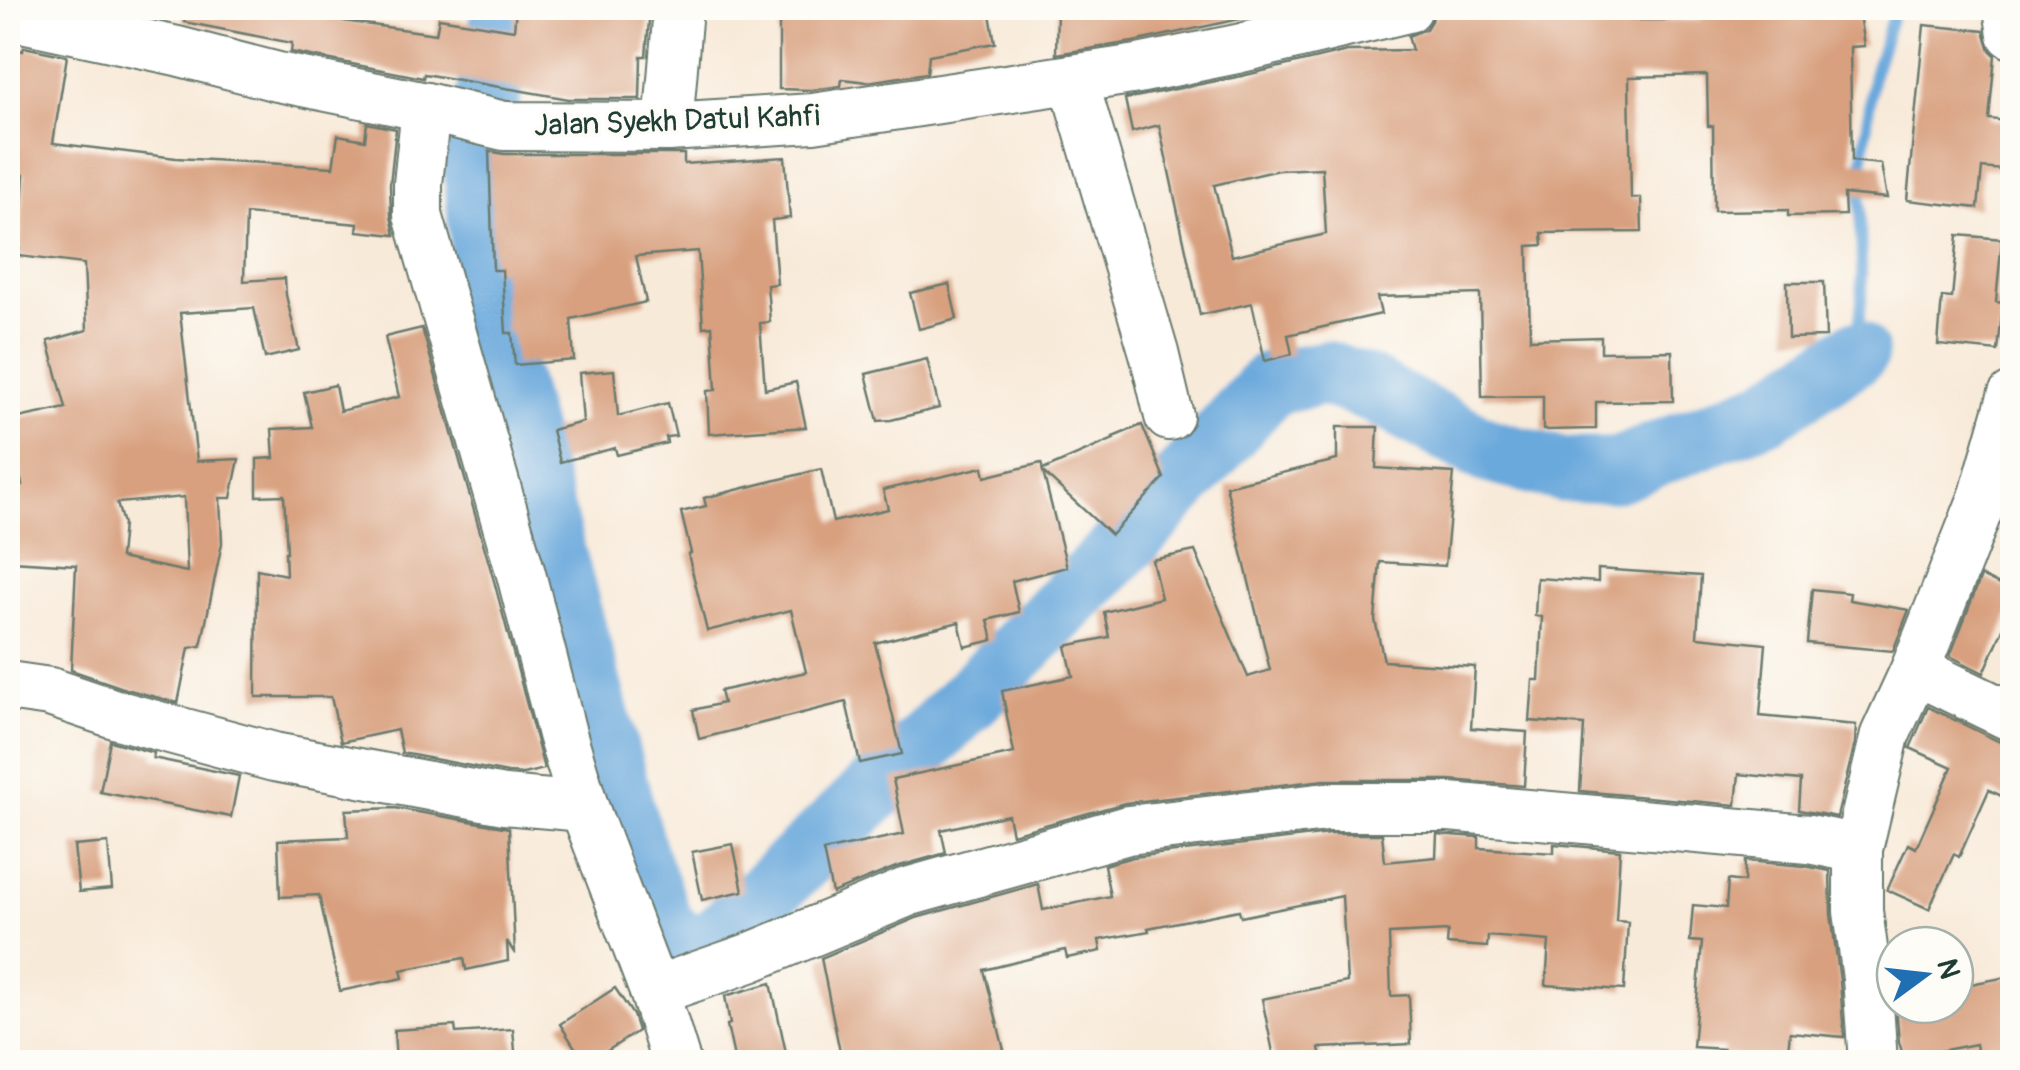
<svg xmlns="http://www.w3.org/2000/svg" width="2020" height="1070" font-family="Pangolin,sans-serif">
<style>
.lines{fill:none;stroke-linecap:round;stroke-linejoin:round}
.stream{stroke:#6aa9dc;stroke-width:11}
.river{stroke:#6aa9dc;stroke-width:65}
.building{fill:#d8a07f;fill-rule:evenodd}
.minor-casing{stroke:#6b7a6e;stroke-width:52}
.minor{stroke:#fff;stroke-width:48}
.labels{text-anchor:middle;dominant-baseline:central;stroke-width:8;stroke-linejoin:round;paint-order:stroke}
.street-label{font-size:30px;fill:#1f3d34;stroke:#fdfcf7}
</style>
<rect width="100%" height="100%" fill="#fdfcf7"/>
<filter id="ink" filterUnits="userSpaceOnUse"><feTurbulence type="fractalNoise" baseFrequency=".01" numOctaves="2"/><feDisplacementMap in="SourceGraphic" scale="20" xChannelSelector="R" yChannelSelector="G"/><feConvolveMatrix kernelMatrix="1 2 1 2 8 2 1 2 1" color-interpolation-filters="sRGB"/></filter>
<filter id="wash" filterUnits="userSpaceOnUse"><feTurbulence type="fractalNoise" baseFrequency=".0048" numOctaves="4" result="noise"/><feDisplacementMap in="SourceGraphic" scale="40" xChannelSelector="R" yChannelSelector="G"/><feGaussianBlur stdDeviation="2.25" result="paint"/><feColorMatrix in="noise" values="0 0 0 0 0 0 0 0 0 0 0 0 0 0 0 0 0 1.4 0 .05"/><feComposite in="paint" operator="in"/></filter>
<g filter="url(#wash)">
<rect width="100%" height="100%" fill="#f8ead9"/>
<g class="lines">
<polyline class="stream" points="1856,353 1862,297 1860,187 1873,76 1895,8"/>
<polyline class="river" points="504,8 499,46 475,162 488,310 634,852 663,929 701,954 922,746 1136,533 1271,383 1325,373 1368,388 1488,451 1563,470 1616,470 1767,411 1856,353"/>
</g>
<g id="blocks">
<g class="building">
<polygon points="186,8 263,8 295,14 295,8 337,8 336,20 436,34 439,18 514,30 516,8 650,8 646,56 641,56 640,99 569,99 424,74 423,78 291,52 292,43 184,22"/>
<polygon points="779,8 989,8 995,43 929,55 927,73 867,82 842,79 841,86 812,90 779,89"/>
<polygon points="1057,8 1291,8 1133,42 1056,54"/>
<path d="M1467,8h165v12h69v-12h157l6,38 -14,1 2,114 29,3 6,34 -43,-4 1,21 -57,1v-6l-74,1 -1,-85h-5l-1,-51 -78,2 2,121h10l1,34 -100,1 1,12 -15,1 2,93 71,-2v15l71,-1 1,50 -77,1v27l-53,1v-34l-61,1 -2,-103 -103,3 4,17 -93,21 4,19 -27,7 -13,-58 -52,12 -41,-190 -27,7 -7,-33 117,-23 105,-25 65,-1 -4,-14 18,-7 9,-15zM1322,168l4,66 -94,22 -18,-71 65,-15z"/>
<polygon points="1924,25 1984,31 1990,50 1995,55 1989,119 2007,121 2003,170 1982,168 1978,208 1907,200"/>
<path d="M24,47l43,9 -14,87 123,15 157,9 5,-32 27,5 2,-17 29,6 -6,55 1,32 4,19 -38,-4 1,-7 -112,-10 -2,67 41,-3 1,17 13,55 -34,8 -11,-50 -74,5 17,148 42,-2 -8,39h-11l2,45 -21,103 -12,2 -11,55 -52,-14 -55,-19 5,-105 -64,-4 4,-56 -4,-17 10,-3 -13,-65 57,-12 -18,-67 39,-11 -3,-66 -65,-8 5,-82 -16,-3v-123l15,3zM184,497l3,75 -67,-14 3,-34 -6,-21z"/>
<polygon points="489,151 504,154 684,154 684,164 785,157 790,218 772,220 777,284 767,285 770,322 760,323 765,389 796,382 806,427 709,434 707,391 716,390 712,326 703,327 698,251 636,256 646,302 571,319 574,360 515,365 512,333 506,333 502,270 493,270"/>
<polygon points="1958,235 2002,239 1996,302 2003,303 1998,351 1938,345 1942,297 1952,298"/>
<polygon points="1787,282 1824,282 1826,337 1788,338"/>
<polygon points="949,284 957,319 919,329 910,293"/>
<polygon points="422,328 494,581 544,769 523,774 508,773 402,753 397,730 341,742 331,697 256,697 257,569 286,575 285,552 287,552 284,495 257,496 257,459 274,458 272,429 312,427 304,392 335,385 340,411 399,397 385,337"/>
<polygon points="927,359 939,408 891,420 878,421 866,374"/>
<polygon points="614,370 618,416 668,403 676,436 666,437 667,443 617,455 615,448 560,462 552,430 583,422 579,373"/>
<polygon points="1142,425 1164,478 1111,535 1043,472 1067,567 1012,581 1019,612 988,620 993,640 965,647 959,622 875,643 902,754 860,763 846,702 699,739 693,710 723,703 720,691 806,672 791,610 707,631 688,554 691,553 681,512 706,506 704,498 821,469 833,522 888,509 883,490 983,467 985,477 1041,463 1043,470 1114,439 1113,437"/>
<polygon points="1337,427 1378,427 1376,468 1454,473 1445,566 1380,562 1375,620 1384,661 1475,667 1471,728 1527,732 1524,786 1449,780 1324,780 1125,803 1012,834 1008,815 941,830 946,853 896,867 832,893 823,851 904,834 893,779 1014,753 1002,691 1073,676 1066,646 1109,637 1104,612 1161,598 1152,560 1195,551 1248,677 1270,670 1226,486 1337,460"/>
<polygon points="1598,569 1701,576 1697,637 1766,644 1760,716 1856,725 1855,743 1837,817 1799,810 1801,780 1739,774 1736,805 1580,791 1584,725 1530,721 1533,680 1539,680 1542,617 1535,616 1537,578 1598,582"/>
<polygon points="1981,576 2012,591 2012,608 1984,673 1950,656"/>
<polygon points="1812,589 1850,593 1849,600 1909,610 1893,651 1807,643"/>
<polygon points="1928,707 2000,742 2012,744 2012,801 1989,790 1959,857 1954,854 1929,909 1887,890 1908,844 1916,848 1952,767 1910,748"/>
<polygon points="110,741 154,753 153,758 239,776 231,817 100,792"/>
<polygon points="395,808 509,828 515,954 507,941 508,961 466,970 464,958 401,970 403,978 340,991 319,895 280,897 278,840 348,837 346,810"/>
<polygon points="1329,834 1382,834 1385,862 1436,857 1437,834 1479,837 1479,848 1554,853 1554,844 1620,850 1616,921 1628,922 1624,990 1546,985 1549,941 1488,936 1487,947 1447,944 1448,931 1389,934 1391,996 1409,995 1411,1044 1319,1048 1322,1062 1275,1062 1262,999 1347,982 1342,896 1241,917 1239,910 1148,928 1149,931 1099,940 1101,951 1067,958 1065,950 984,970 1006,1058 986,1062 842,1062 821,958 916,918 1038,884 1043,910 1110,896 1104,865 1133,857"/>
<polygon points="108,843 112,889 79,892 74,846"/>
<polygon points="733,844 743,891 702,900 692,852"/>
<polygon points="1745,861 1805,866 1830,871 1831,914 1840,981 1844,1037 1790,1032 1787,1061 1723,1055 1724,1049 1693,1047 1702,942 1690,941 1693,905 1726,908 1728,880 1744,882"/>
<polygon points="2012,976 2012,1062 1979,1062 1976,1044 1904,1058 1899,1042 1896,1005 1955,1005 1955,987"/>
<polygon points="771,983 788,1062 735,1062 727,1025 730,1024 725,996"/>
<polygon points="615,988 633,1015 638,1031 590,1062 584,1062 560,1024"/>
<polygon points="455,1026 456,1033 513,1029 516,1062 396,1062 394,1030"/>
</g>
</g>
</g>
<g filter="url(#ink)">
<use href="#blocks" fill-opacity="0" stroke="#6b7a6e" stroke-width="2.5"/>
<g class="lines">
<g class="minor-casing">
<g id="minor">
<polyline points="2008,8 2012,34"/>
<polyline points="8,15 177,51 278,77 426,107 504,126 668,127 813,118 1138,69 1237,49 1408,8"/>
<polyline points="1073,79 1154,353 1169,416"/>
<polyline points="426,107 418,184 418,215 521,574 562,734 584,807 654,991 676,1062"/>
<polyline points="668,127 678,8"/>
<polyline points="1915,670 2012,717"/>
<polyline points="8,686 50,692 118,715 274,757 504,800 584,807"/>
<polyline points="654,991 749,958 907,892 1128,830 1327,807 1449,807 1809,839 1858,849"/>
<polyline points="1873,1062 1867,978 1858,911 1858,849 1885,735 1915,670 1984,495 2012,397"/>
</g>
</g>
<use href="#minor" class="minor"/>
</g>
</g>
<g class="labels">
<g class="street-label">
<text transform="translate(677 121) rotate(-2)">Jalan Syekh Datul Kahfi</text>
</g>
</g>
<rect width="2020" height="1070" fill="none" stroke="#fdfcf7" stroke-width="40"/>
<g transform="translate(1925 975) rotate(75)"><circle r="48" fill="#fdfcf7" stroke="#a4b0a9" stroke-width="2.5"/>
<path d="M0-8L18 38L0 25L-18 38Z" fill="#1f6fb2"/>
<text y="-15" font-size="28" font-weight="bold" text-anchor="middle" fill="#1f3d34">N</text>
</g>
</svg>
